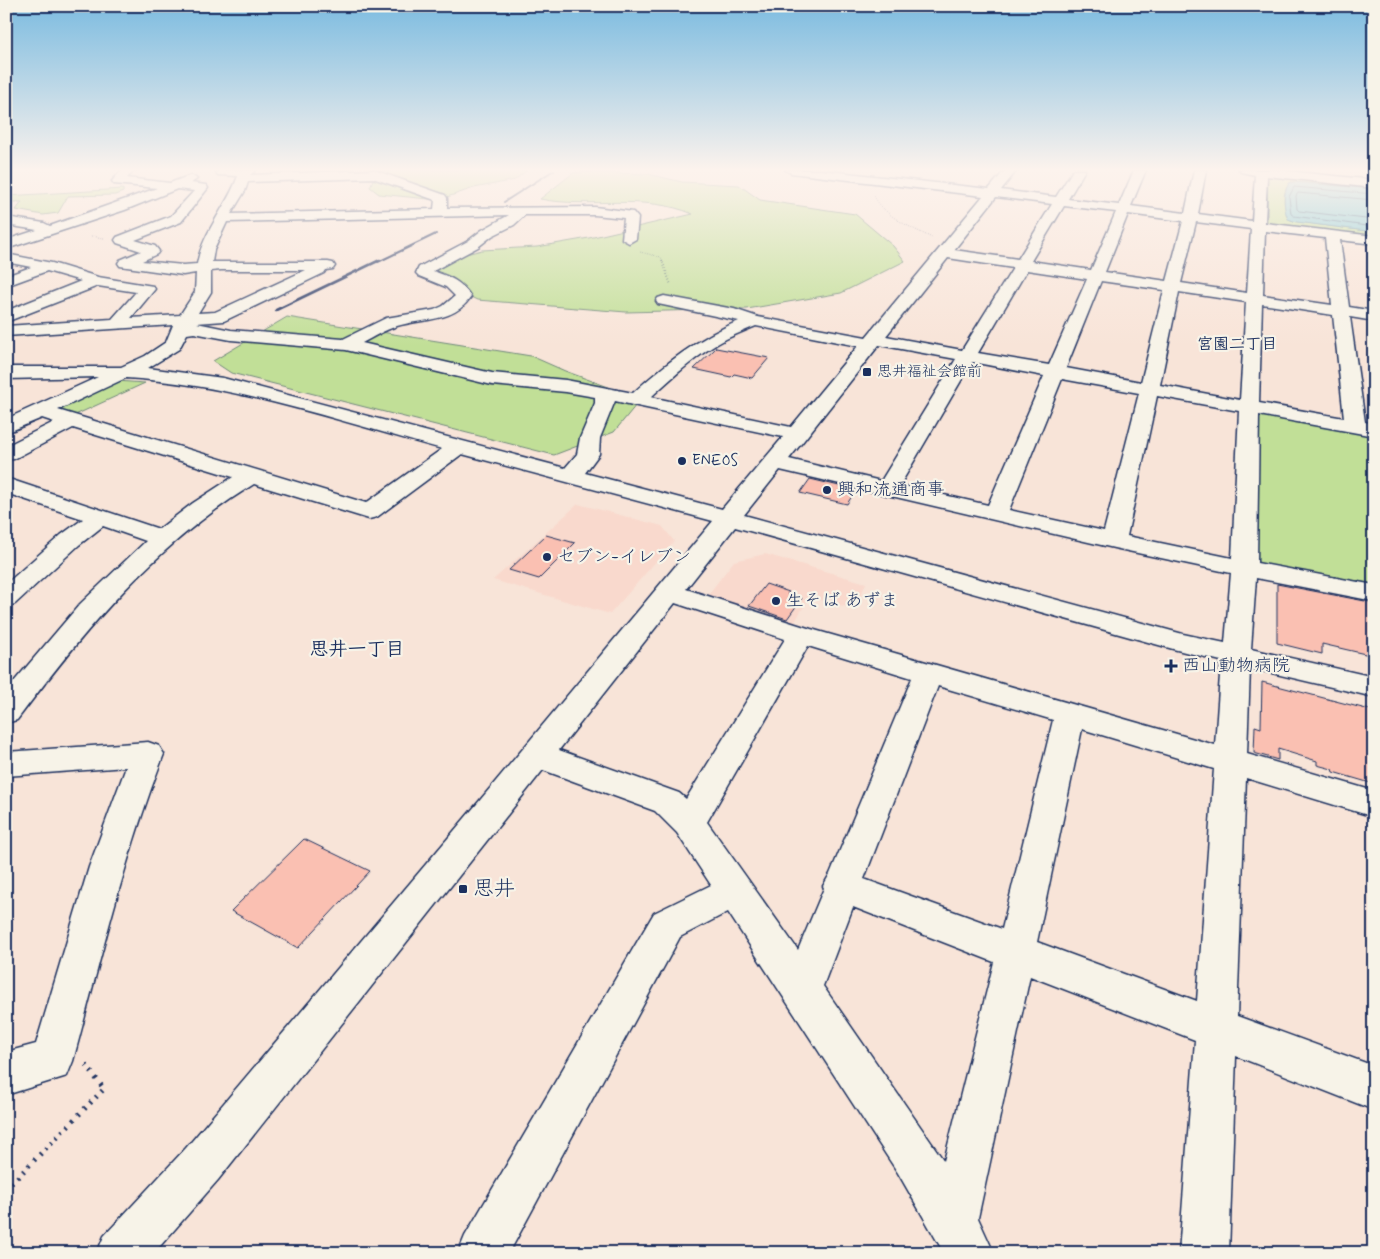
<svg xmlns="http://www.w3.org/2000/svg" width="1380" height="1259" font-family="Mynerve,'Klee One',sans-serif">
<style>
.built{fill:#f9d9cd}
.green{fill:#c1df97;stroke:#6e877a}
.water{fill:#77c6d4;stroke:#528aa5}
.lines{fill:none;stroke-linecap:round;stroke-linejoin:round}
.shore{stroke:#406b8d;stroke-width:1}
.building{fill:#fac0b2;stroke:#1b2f5e}
.minor-casing{stroke:#1b2f5e;stroke-width:3}
.path-far2{stroke:#1b2f5e;stroke-width:1;stroke-dasharray:0.5 2;stroke-linecap:butt}
.path-far1{stroke:#1b2f5e;stroke-width:2;stroke-dasharray:0.5 2.5;stroke-linecap:butt}
.path{stroke:#1b2f5e;stroke-width:5;stroke-dasharray:2 6;stroke-linecap:butt}
.minor{fill:#f7f3e8;fill-rule:evenodd}
.rail-far1{stroke:#1b2f5e;stroke-width:2}
.rail{stroke:#1b2f5e;stroke-width:2.5}
.poi-dot{fill:#1b2f5e;stroke:#f7f3e8;stroke-width:2}
.labels{text-anchor:middle;dominant-baseline:central;stroke-width:4.5;stroke-linejoin:round;paint-order:stroke}
.far-poi-label{font-size:15px;fill:#1b2f5e;stroke:#f7f3e8;text-anchor:start}
.far-neighbourhood-label{font-size:16px;font-weight:bold;fill:#1b2f5e;stroke:#f7f3e8}
.poi-label{font-size:18px;fill:#1b2f5e;stroke:#f7f3e8;text-anchor:start}
.neighbourhood-label{font-size:19px;font-weight:bold;fill:#1b2f5e;stroke:#f7f3e8}
.near-poi-label{font-size:21px;fill:#1b2f5e;stroke:#f7f3e8;text-anchor:start}
</style>
<rect width="100%" height="100%" fill="#f8e4d8"/>
<filter id="ink" filterUnits="userSpaceOnUse"><feTurbulence type="fractalNoise" baseFrequency=".02" numOctaves="2"/><feDisplacementMap in="SourceGraphic" scale="10" xChannelSelector="R" yChannelSelector="G"/><feConvolveMatrix kernelMatrix="1 2 1 2 8 2 1 2 1" color-interpolation-filters="sRGB"/></filter>
<g filter="url(#ink)">
<g class="built">
<polygon points="578,504 662,526 674,541 610,614 493,580"/>
<polygon points="765,554 866,583 855,609 809,597 792,627 703,601 734,561"/>
</g>
<g class="green">
<polygon points="377,170 527,170 515,180 474,188 438,200 379,194 370,187"/>
<path d="M582,172l66,2 34,8 57,3 21,15 95,14 38,32 12,15 -64,32 -94,16 -121,3 -149,-12 -39,-19 -8,-18 52,-13 55,-3 52,-9 104,-24c-49,-21 -103,-5 -153,-15l33,-26z"/>
<path d="M1268,174l106,11v4l-83,-7c-10,9 -7,23 -4,35l5,4 82,11v5l-107,-13z"/>
<polygon points="123,189 123,192 115,195 68,196 58,213 43,215 16,210 22,202 6,202 6,196"/>
<polygon points="287,317 531,356 565,371 641,399 614,432 554,455 231,373 213,361"/>
<polygon points="117,381 145,383 73,416 58,412 57,408"/>
<polygon points="1259,415 1374,433 1374,584 1255,563"/>
</g>
<path class="water" d="M1293,182l81,7v43l-77,-10 -9,-3c-5,-12 -5,-25 1,-36z"/>
<g class="lines">
<g class="shore">
<polyline points="1374,194 1294,187 1289,197 1291,214 1294,216 1374,227"/>
<polyline points="1374,200 1298,193 1296,196 1297,209 1299,211 1374,220"/>
</g>
</g>
<g class="building">
<polygon points="716,348 769,358 752,378 734,374 731,377 694,369"/>
<polygon points="810,479 856,490 847,504 800,493"/>
<polygon points="546,535 575,543 539,579 509,570"/>
<polygon points="766,584 789,592 787,594 802,598 787,619 749,606"/>
<polygon points="1277,584 1370,602 1374,634 1374,656 1322,644 1322,654 1277,643"/>
<polygon points="1262,682 1374,711 1374,784 1333,772 1332,769 1317,765 1317,761 1278,749 1278,760 1254,753 1255,726 1261,728"/>
<polygon points="304,839 370,871 298,948 231,911"/>
</g>
<g class="lines">
<g class="minor-casing">
<g id="minor">
<path d="M122,170h13l-8,8 43,5 21,-8 6,4 -6,4 15,2 2,3 -27,34 -46,18 20,6 4,5 -2,3 -15,7 41,4 14,-1c6,-33 30,-57 41,-88l-20,-1 -2,-2 4,-3h36l-6,5 124,-5 71,25 2,3v10l148,-1 38,5 5,6 -2,21 -7,4 -7,-4 2,-21 -29,-3h-70l-11,10 -22,11 -14,11 -45,24c17,6 28,10 38,26 -18,26 -47,21 -74,29 -12,4 -24,11 -35,17l130,30 74,7 67,13c32,-29 65,-55 106,-72l-81,-17 -2,-3 2,-3 6,-2 70,13 24,8 108,20 117,-141 -192,-23 -6,-3h36l168,19 16,-19h12l-16,20 55,7 17,-27h12l-17,29 51,6 15,-35h12l-15,36 54,7 9,-43h12l-8,44 54,7 3,-46 -14,-3 -2,-2h38l97,10v8l-107,-12 -2,47 109,13v8l-34,-4 9,67 25,4v10l-24,-4 15,105 9,2v12l-115,-21 -2,148 117,22v16l-118,-23 -5,71 123,28v20l-124,-29 -3,86 127,37v26l-128,-39 -9,238 137,50v44l-138,-54 -7,197h-50l16,-213 -165,-64 -52,242 16,35h-50l-46,-80 -170,-261 -48,25 -171,316h-51l7,-17 189,-323 57,-28 -34,-52 -22,-22 -112,-41 -325,410 -64,73h-57l7,-17 82,-88 290,-343 237,-284 -251,-67 -85,63 -8,2 -115,-35c-99,61 -168,144 -237,236l-11,3v-32l74,-87 66,-63 -43,-15 -24,19 -64,59 -9,2v-22l55,-49 22,-16 -77,-26v-15l153,51 34,-26 40,-26 -160,-49 -59,31 -8,1v-14l48,-24 -12,-4 -36,15v-14l92,-42 -92,2v-12h115l24,-11 21,-14 7,-17 -167,11v-10l106,-7 24,-27 -38,-6 -92,36v-11l75,-30 -34,-10 -41,15v-10l25,-9 -25,-5v-8l46,9 46,14 55,9 2,3 -24,29 49,-3 15,-23 1,-19 -13,2 -63,-9 -2,-3 2,-3 21,-9 -24,-8 -2,-3 2,-3 54,-21 23,-25 -17,-2 -52,21 -119,39v-9l31,-10 -31,-5v-8l38,6 6,3 107,-38 -43,-4 -2,-3zM373,178l62,22 -1,9 -203,5 14,-23 3,-9zM996,197l56,7 -34,55 -64,-9zM1064,206l52,6 -25,58 -60,-9zM1128,214l55,7 -16,60 -62,-9zM509,215l-27,15 -14,11 -49,26 -3,6 3,3 27,11 9,9 -12,10 -9,4 -48,8 -43,21 -112,-9 -34,-7 27,-2 100,-48 2,-3 7,-1 2,-3 -2,-3 -5,-1h-116l2,-12 13,-28zM1196,222l55,7 -4,64 -66,-10zM1265,231l60,7 7,67 -69,-10zM948,258l65,10 -51,82 -76,-14zM221,270h85l-91,42 -17,1 13,-21v-21zM1027,270l60,9 -38,86 -71,-12zM1101,281l63,9 -23,92 -75,-14zM1179,292l67,10 -6,98 -80,-15zM1262,304l71,11 11,103 -85,-15zM756,326l102,20 -67,81 -140,-30c23,-21 48,-44 75,-58 10,-5 20,-9 30,-13zM194,333l37,7 115,10 146,35 74,7 29,5v6l-15,35 -3,16 -12,14 -342,-90 -75,-10 31,-19 8,-15zM879,345l77,14 -75,122 -92,-22zM972,362l72,14 -56,129 -88,-20zM126,378c107,6 213,43 316,71l-76,54 -308,-93zM1062,379l77,14 -35,138 -95,-21zM1157,396l82,15 -7,147 -105,-22zM615,401l22,5 146,31 -61,72 -137,-36 14,-19 1,-16zM780,470l334,78 117,25 -6,70 -42,-9 -439,-119zM735,527l438,122 48,12 -6,84 -404,-116 -125,-40zM675,603l110,36 -99,160 -7,-6 -120,-43zM808,646l104,32 -82,196 -7,12 1,2 -26,62 -91,-128zM938,686l115,34 -51,209 -138,-50zM1082,729l132,40 -17,232 -160,-59zM853,907l141,55 -50,199 -121,-175z"/>
<path d="M148,742l11,4 5,8c-39,100 -63,204 -91,307l-6,15 -61,19v-43l30,-8 53,-177 37,-100 -120,9v-24z"/>
</g>
</g>
<g class="path-far2">
<path d="M874,196c12,22 37,31 58,42"/>
<polyline points="91,236 104,238"/>
<polyline points="640,252 661,257 663,262"/>
</g>
<polyline class="path-far1" points="662,260 671,285"/>
<polyline class="path" points="6,1189 104,1089 86,1065"/>
<use href="#minor" class="minor"/>
<g class="rail-far1">
<polyline points="504,202 554,170"/>
<polyline points="378,262 436,234"/>
</g>
<polyline class="rail" points="276,310 380,260"/>
</g>
</g>
<linearGradient id="sky" x2="0" y2="1"><stop stop-color="#7bbbe0"/><stop offset="0.49" stop-color="#fcf3ed"/><stop offset="1" stop-color="#fcf3ed" stop-opacity="0"/></linearGradient>
<rect width="1380" height="346" fill="url(#sky)"/>
<g class="poi-dot">
<rect x="862" y="367" width="10" height="10" rx="2.5"/>
<circle cx="682" cy="461" r="5"/>
<circle cx="827" cy="490" r="5"/>
<circle cx="547" cy="557" r="5"/>
<circle cx="776" cy="601" r="5"/>
<path d="M1168.5 658.5h5v5h5v5h-5v5h-5v-5h-5v-5h5z"/>
<rect x="458" y="884" width="10" height="10" rx="2.5"/>
</g>
<g class="labels">
<g class="far-poi-label">
<text x="877" y="372">思井福祉会館前</text>
<text x="692" y="461">ENEOS</text>
</g>
<g class="far-neighbourhood-label">
<text x="1237" y="344">宮園二丁目</text>
</g>
<g class="poi-label">
<text x="837" y="490">興和流通商事</text>
<text x="557" y="557">セブン-イレブン</text>
<text x="786" y="601">生そば あずま</text>
<text x="1182" y="666">西山動物病院</text>
</g>
<g class="neighbourhood-label">
<text x="357" y="649">思井一丁目</text>
</g>
<g class="near-poi-label">
<text x="473" y="889">思井</text>
</g>
</g>
<rect width="1380" height="1259" fill="none" stroke="#f7f3e8" stroke-width="25"/>
<rect x="12" y="12" width="1355" height="1234" fill="none" stroke="#1b2f5e" stroke-width="2" filter="url(#ink)"/>
</svg>
